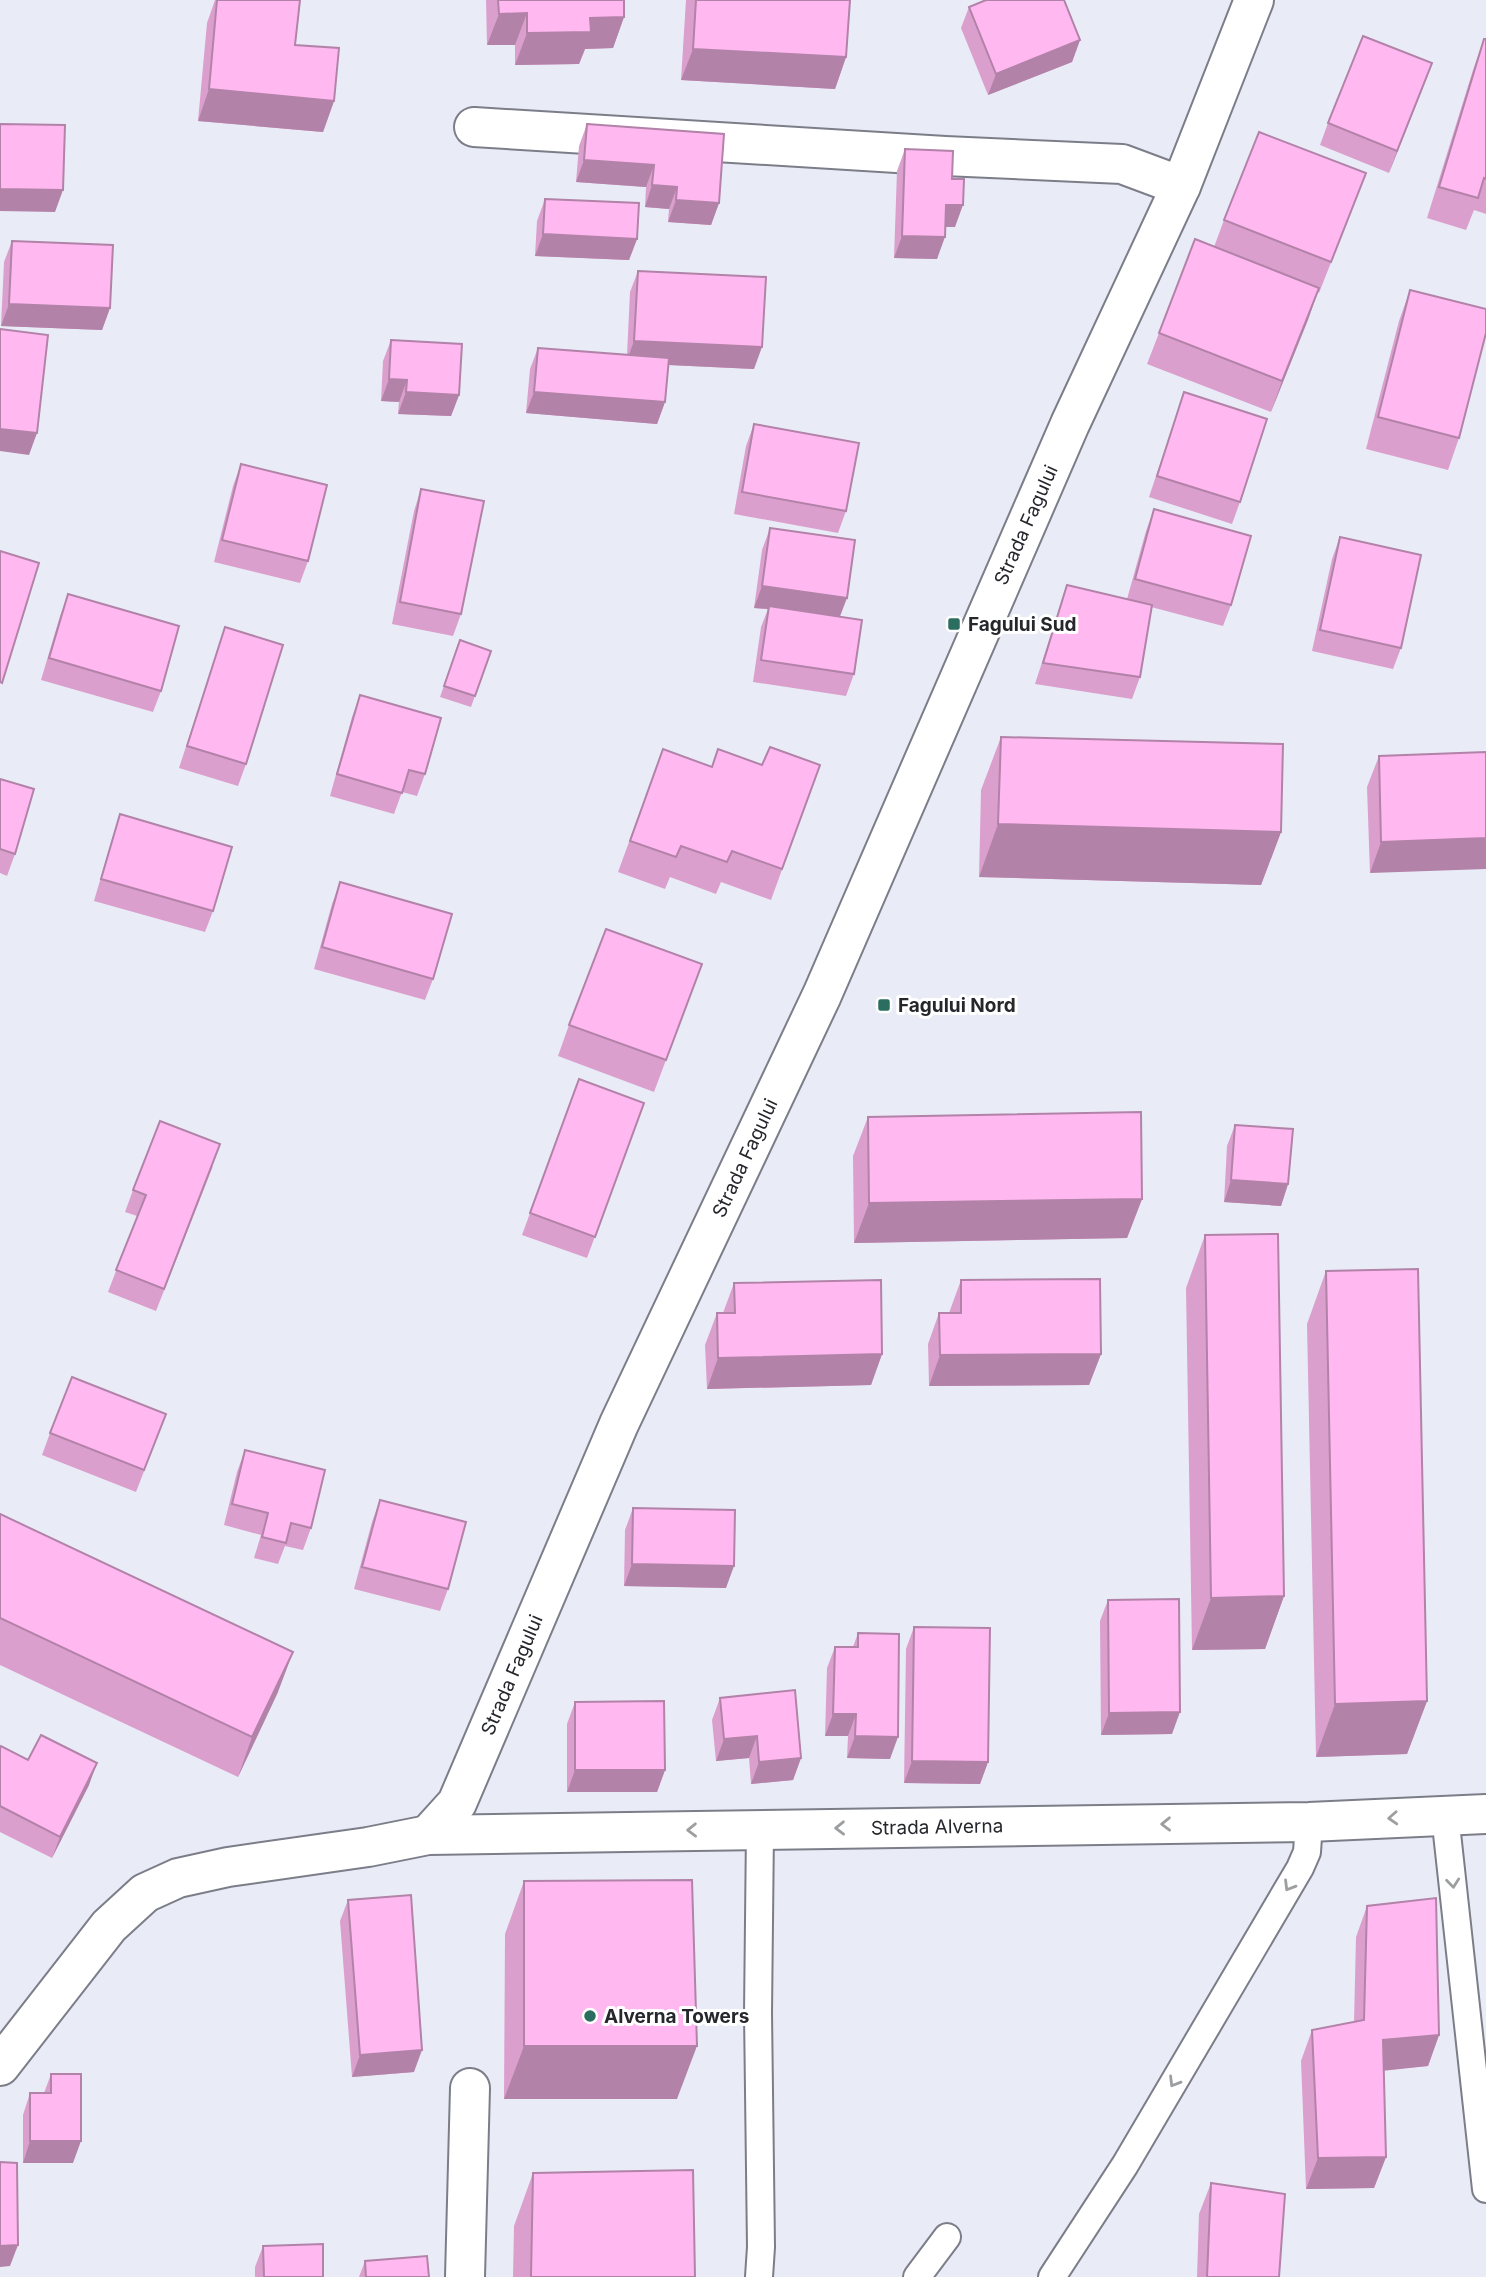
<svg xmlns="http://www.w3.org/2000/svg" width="1486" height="2277" font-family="Inter,sans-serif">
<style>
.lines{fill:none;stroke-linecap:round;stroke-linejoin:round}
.service-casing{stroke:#7b7e88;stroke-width:30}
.minor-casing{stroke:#7b7e88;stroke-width:42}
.tertiary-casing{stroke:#7b7e88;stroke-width:42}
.service{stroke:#fff;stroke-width:26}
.minor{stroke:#fff;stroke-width:38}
.tertiary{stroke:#fff;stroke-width:38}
.wall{fill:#db9fce}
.shaded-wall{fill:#b282a8}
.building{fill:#ffb9f0;stroke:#b282a8;stroke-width:2}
.oneway{stroke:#9d9ea0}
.poi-dot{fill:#2b6e60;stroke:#fff;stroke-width:2.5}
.labels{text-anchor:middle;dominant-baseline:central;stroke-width:6;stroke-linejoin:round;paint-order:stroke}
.street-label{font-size:19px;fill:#26272c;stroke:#fff}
.poi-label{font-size:19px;font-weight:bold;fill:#26272c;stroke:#fff;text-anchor:start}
</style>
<rect width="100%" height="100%" fill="#e9ecf7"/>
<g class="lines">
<g class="service-casing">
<g id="service">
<polyline points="1445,1815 1486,2189"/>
<polyline points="759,2277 761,2247 758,2013 760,1829"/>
<polyline points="917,2277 947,2237"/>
<polyline points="1052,2277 1125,2165 1300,1868 1307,1852 1309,1822"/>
</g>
</g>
<g class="minor-casing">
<g id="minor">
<polyline points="474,127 945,156 1122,164 1181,186"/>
<polyline points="428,1835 1309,1822 1486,1814"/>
<polyline points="465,2277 470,2088"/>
</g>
</g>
<g class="tertiary-casing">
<polyline id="tertiary" points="0,2066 109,1926 145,1893 178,1878 228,1867 368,1847 428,1835 457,1803 619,1424 822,995 1070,424 1181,186 1254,0"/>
</g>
<use href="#service" class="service"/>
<use href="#minor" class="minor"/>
<use href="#tertiary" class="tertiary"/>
</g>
<g class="wall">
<polygon points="215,0 300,0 295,45 334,101 323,132 198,121 207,23"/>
<polygon points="486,0 624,0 624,17 613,48 585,49 579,64 515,65 515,45 487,45"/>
<polygon points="686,0 850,0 846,57 835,89 681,80"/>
<polygon points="969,7 1080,40 1072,62 988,95 961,28"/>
<polygon points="1484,39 1486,39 1486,214 1474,210 1466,230 1427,218 1473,70"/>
<polygon points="1432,63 1389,173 1320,145 1328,123"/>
<polygon points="587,124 719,203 711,225 668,222 669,209 645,207 646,187 576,182 579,146"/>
<polygon points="905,149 952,179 955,227 945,227 937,259 894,258 897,171"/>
<polygon points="545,199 637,239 629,260 535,256 537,221"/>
<polygon points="1354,204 1319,293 1318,292 1271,412 1147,364 1159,333 1214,247 1224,220"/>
<polygon points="12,241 110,308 102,330 1,326 4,262"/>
<polygon points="638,271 754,369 669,365 665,402 657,424 526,413 530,369 538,348 627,355 630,292"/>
<polygon points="1410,290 1459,438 1448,470 1366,449 1399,321"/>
<polygon points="391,340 459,395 451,416 398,414 399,402 381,401 383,361"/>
<polygon points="1184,392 1240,502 1232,524 1149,497"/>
<polygon points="754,424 846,511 838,533 734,514 746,446"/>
<polygon points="241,464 308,561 300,583 214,562 233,486"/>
<polygon points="421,489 461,614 453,636 392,624 414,511"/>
<polygon points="1154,509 1231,605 1223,626 1151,607 1140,677 1132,699 1035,684 1067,585 1127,599 1146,531"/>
<polygon points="770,528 840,616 854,674 846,696 753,682 761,627 768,609 754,608 762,550"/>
<polygon points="1340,537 1401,648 1393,669 1312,651 1332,559"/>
<polygon points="68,594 161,691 153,712 41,680 60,616"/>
<polygon points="225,627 246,764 238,786 179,768"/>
<polygon points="460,640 491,651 471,707 440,697"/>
<polygon points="360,695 425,774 417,796 402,792 394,814 330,796 352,717"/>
<polygon points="1001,737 1281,832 1261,885 979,877 981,790"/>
<polygon points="663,749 712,767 762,765 820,765 771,900 721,882 716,894 670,877 665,889 618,872"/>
<polygon points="1486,752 1370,873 1367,787 1379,756"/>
<polygon points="0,779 15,854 7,876 0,873"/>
<polygon points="120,814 213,911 205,932 94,901 113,836"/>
<polygon points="340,882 433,979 425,1000 314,969 332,904"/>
<polygon points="702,964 654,1092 558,1056 569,1025"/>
<polygon points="579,1079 644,1103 587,1258 522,1235"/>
<polygon points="868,1117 1142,1199 1127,1238 854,1243 853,1156"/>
<polygon points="1235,1125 1288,1184 1281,1206 1224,1202 1227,1146"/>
<polygon points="213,1166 156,1311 108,1292 137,1216 125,1212 133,1190"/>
<polygon points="1205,1235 1284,1596 1265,1649 1192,1650 1186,1288"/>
<polygon points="1326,1271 1427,1701 1407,1754 1316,1757 1307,1324"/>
<polygon points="961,1280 1101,1354 1089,1385 929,1386 928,1344 939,1313 949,1313"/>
<polygon points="734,1283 882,1354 871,1385 707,1389 705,1345 717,1313 723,1313"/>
<polygon points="50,1433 158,1435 136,1492 42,1455"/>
<polygon points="245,1450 311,1528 303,1550 285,1546 278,1564 254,1558 261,1535 224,1525 237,1472"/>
<polygon points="380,1500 448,1589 440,1611 354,1589 372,1522"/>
<polygon points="633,1508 726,1588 624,1586 625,1530"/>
<polygon points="0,1514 278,1692 238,1777 0,1665"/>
<polygon points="1108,1600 1172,1734 1101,1735 1100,1621"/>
<polygon points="914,1627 988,1762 980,1784 904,1783 906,1649"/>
<polygon points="858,1633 890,1759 847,1758 848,1736 825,1736 827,1668 835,1647 853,1647"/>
<polygon points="720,1698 801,1758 793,1780 751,1784 749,1758 716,1761 712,1720"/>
<polygon points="575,1702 665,1770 657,1792 567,1792 567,1724"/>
<polygon points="0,1748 89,1785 52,1858 0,1832"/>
<polygon points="524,1881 677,2099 504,2099 505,1934"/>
<polygon points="348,1900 414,2072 352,2077 340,1921"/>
<polygon points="1367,1906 1439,2035 1428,2066 1384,2070 1386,2157 1374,2188 1306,2189 1301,2061 1312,2030 1354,2022 1356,1937"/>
<polygon points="51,2074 73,2163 23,2163 23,2115 30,2093 44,2093"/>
<polygon points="533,2173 695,2277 513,2277 514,2226"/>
<polygon points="1211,2183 1279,2277 1197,2277 1199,2214"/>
<polygon points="263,2246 323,2277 255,2277 255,2267"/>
<polygon points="365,2261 429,2277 359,2277"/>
</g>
<g class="shaded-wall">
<polygon points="527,13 515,45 487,45 499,14"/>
<polygon points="624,17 613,48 585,49 579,64 515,65 527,33 590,18"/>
<polygon points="1080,40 1072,62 988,95 996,74"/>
<polygon points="693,49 846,57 835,89 681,80"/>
<polygon points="1432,63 1424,85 1389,173 1397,151"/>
<polygon points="209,89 334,101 323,132 198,121"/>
<polygon points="584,160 654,165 646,187 576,182"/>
<polygon points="652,185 677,187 669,209 645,207"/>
<polygon points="0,189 63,190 55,212 0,211"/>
<polygon points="676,200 719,203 711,225 668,222"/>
<polygon points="946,205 963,205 955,227 938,227"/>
<polygon points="543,234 637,239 629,260 535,256"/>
<polygon points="902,236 945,237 937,259 894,258"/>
<polygon points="1319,288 1308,320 1271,412 1282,381"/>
<polygon points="9,304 110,308 102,330 1,326"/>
<polygon points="634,341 762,347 754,369 626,363"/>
<polygon points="389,379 407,380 399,402 381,401"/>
<polygon points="406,392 459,395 451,416 398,414"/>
<polygon points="534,392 665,402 657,424 526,413"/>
<polygon points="0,429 37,433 29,455 0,451"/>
<polygon points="762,586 847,598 839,619 769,606 768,609 754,608"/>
<polygon points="998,824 1281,832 1261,885 979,877"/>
<polygon points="1486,838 1486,869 1370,873 1381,842"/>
<polygon points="1231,1180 1288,1184 1281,1206 1224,1202"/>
<polygon points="1142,1199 1127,1238 854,1243 869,1203"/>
<polygon points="882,1354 871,1385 707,1389 718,1358"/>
<polygon points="1101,1354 1089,1385 929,1386 940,1355"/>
<polygon points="632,1564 734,1566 726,1588 624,1586"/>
<polygon points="1284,1596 1265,1649 1192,1650 1211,1598"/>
<polygon points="293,1652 278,1692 238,1777 252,1737"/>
<polygon points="1427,1701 1407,1754 1316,1757 1335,1704"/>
<polygon points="1180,1712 1172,1734 1101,1735 1109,1713"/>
<polygon points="833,1714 856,1714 848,1736 825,1736"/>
<polygon points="757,1736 749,1758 716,1761 724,1739"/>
<polygon points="855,1736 898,1737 890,1759 847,1758"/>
<polygon points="801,1758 793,1780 751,1784 759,1762"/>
<polygon points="912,1761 988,1762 980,1784 904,1783"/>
<polygon points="97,1763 89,1785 52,1858 60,1837"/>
<polygon points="575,1770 665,1770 657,1792 567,1792"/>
<polygon points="1439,2035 1428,2066 1372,2072 1383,2040"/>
<polygon points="524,2046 697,2046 677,2099 504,2099"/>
<polygon points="422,2050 414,2072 352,2077 360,2055"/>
<polygon points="30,2141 81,2141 73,2163 23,2163"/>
<polygon points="1386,2157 1374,2188 1306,2189 1318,2158"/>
<polygon points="18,2245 10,2266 0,2267 0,2246"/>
</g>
<g class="building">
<polygon points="217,0 300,0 295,45 339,48 334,101 209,89"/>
<polygon points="498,0 624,0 624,17 590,18 591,32 527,33 527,13 499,14"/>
<polygon points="696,0 850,0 846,57 693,49"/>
<polygon points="986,0 1064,0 1080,40 996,74 969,7"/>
<polygon points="1363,36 1432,63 1397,151 1328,123"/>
<polygon points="1484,39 1486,39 1486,179 1484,178 1478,198 1439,187"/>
<polygon points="0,124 65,125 63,190 0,189"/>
<polygon points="587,124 724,134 719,203 676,200 677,187 652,185 654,165 584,160"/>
<polygon points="1259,132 1366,173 1331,262 1224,220"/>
<polygon points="905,149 953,151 952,179 964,179 963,205 946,205 945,237 902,236"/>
<polygon points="545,199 639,203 637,239 543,234"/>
<polygon points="1195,239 1319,288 1282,381 1159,333"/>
<polygon points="12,241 113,245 110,308 9,304"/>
<polygon points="638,271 766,277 762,347 634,341"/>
<polygon points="1410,290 1486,309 1486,333 1459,438 1378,417"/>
<polygon points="0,329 48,335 37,433 0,429"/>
<polygon points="391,340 462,344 459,395 406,392 407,380 389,379"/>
<polygon points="538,348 669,358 665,402 534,392"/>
<polygon points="1184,392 1267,419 1240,502 1157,476"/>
<polygon points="754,424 859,443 846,511 742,492"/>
<polygon points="241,464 327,485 308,561 222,540"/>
<polygon points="421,489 484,501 461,614 400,602"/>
<polygon points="1154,509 1251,536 1231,605 1135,579"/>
<polygon points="770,528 855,540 847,598 762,586"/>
<polygon points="1340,537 1421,555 1401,648 1320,630"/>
<polygon points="0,551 39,563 2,683 0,682"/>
<polygon points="1067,585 1152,605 1140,677 1043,663"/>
<polygon points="68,594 179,626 161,691 49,658"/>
<polygon points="769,606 862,620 854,674 761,660"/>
<polygon points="225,627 283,645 246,764 187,746"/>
<polygon points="460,640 491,651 475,696 444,686"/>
<polygon points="360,695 441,718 425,774 409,770 402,793 337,774"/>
<polygon points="1001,737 1283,744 1281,832 998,824"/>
<polygon points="770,747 820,765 782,869 732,851 727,862 681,846 676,857 630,841 663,749 712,767 718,749 762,765"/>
<polygon points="1486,752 1486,838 1381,842 1379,756"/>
<polygon points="0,779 34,789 15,854 0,849"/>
<polygon points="120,814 232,847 213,911 101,879"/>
<polygon points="340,882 452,914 433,979 322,947"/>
<polygon points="606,929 702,964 666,1060 569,1025"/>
<polygon points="579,1079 644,1103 595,1237 530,1213"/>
<polygon points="1141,1112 1142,1199 869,1203 868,1117"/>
<polygon points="160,1121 220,1144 164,1289 116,1270 146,1195 133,1190"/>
<polygon points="1235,1125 1293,1129 1288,1184 1231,1180"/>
<polygon points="1278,1234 1284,1596 1211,1598 1205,1235"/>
<polygon points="1418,1269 1427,1701 1335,1704 1326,1271"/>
<polygon points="1100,1279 1101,1354 940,1355 939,1313 961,1313 961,1280"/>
<polygon points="881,1280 882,1354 718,1358 717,1313 735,1313 734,1283"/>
<polygon points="72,1377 166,1414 144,1470 50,1433"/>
<polygon points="245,1450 325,1470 311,1528 291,1523 286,1543 262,1537 268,1513 232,1504"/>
<polygon points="380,1500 466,1522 448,1589 362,1567"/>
<polygon points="633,1508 735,1510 734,1566 632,1564"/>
<polygon points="0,1514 293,1652 252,1737 0,1618"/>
<polygon points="1179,1599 1180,1712 1109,1713 1108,1600"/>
<polygon points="914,1627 990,1628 988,1762 912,1761"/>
<polygon points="858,1633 899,1634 898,1737 855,1736 856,1714 833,1714 835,1647 858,1647"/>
<polygon points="795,1690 801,1758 759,1762 757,1736 724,1739 720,1698"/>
<polygon points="664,1701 665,1770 575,1770 575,1702"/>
<polygon points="41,1735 97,1763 60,1837 0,1806 0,1748 1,1746 28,1760"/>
<polygon points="692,1880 697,2046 524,2046 524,1881"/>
<polygon points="411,1895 422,2050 360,2055 348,1900"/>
<polygon points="1436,1898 1439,2035 1383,2040 1386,2157 1318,2158 1312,2030 1364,2020 1367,1906"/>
<polygon points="51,2074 81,2074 81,2141 30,2141 30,2093 51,2093"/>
<polygon points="0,2162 17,2163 18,2245 0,2246"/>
<polygon points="693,2170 695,2277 531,2277 533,2173"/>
<polygon points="1211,2183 1285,2194 1279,2277 1207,2277"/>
<polygon points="323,2244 323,2277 264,2277 263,2246"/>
<polygon points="427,2256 429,2277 366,2277 365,2261"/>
</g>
<defs><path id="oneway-chevron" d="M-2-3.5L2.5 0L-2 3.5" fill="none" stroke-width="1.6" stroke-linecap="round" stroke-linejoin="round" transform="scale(1.75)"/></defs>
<g class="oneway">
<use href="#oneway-chevron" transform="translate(1393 1818) rotate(177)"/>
<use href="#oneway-chevron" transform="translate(1166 1824) rotate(179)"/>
<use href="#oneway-chevron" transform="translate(840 1828) rotate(179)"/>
<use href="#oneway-chevron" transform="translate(692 1830) rotate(179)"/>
<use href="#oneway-chevron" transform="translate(1453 1883) rotate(84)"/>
<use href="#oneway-chevron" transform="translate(1289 1886) rotate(121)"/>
<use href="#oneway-chevron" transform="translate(1174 2082) rotate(121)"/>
</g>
<g class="poi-dot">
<rect x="947" y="617" width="14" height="14" rx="3.5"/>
<rect x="877" y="998" width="14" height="14" rx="3.5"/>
<circle cx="590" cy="2016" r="7"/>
</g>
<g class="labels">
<g class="street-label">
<text transform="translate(1026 525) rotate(-66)">Strada Fagului</text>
<text transform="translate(745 1158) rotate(-65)">Strada Fagului</text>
<text transform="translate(512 1675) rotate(-67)">Strada Fagului</text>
<text transform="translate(937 1827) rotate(-1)">Strada Alverna</text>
</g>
<g class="poi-label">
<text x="968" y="624">Fagului Sud</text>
<text x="898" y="1005">Fagului Nord</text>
<text x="604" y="2016">Alverna Towers</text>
</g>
</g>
</svg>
